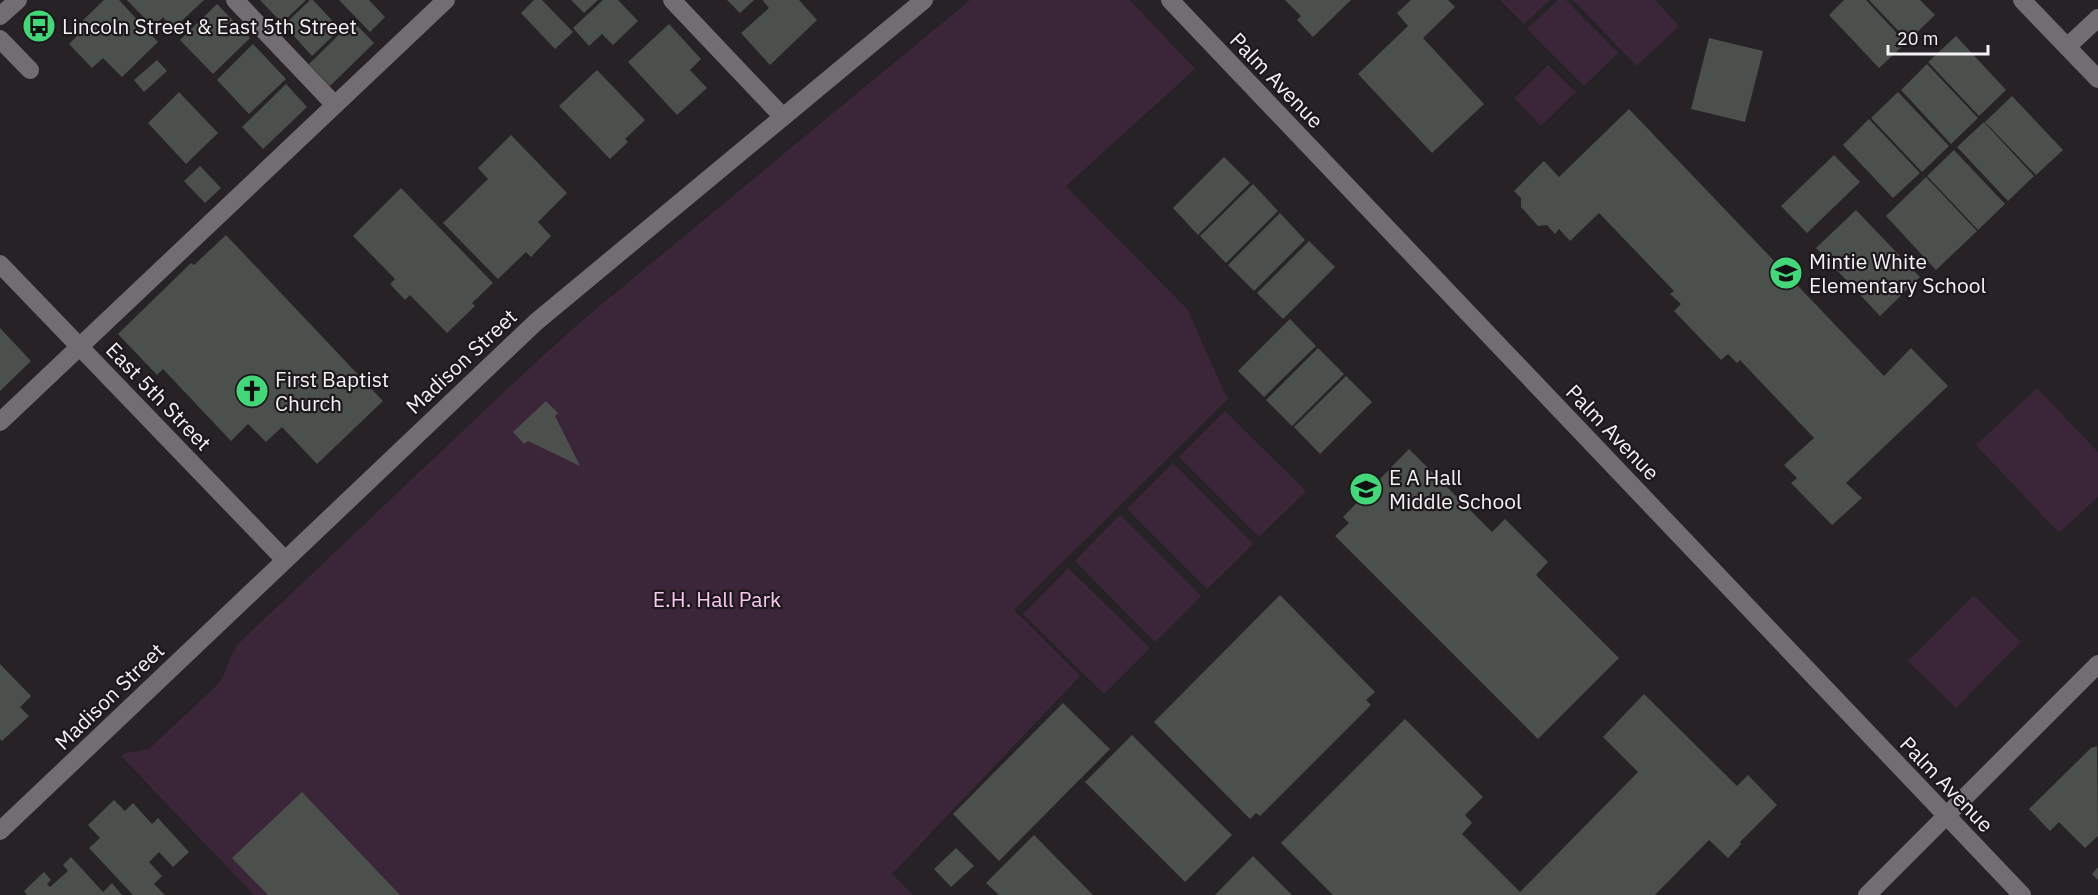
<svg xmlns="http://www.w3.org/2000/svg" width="2098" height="895" font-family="'IBM Plex Sans',sans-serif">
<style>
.green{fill:#3b2538}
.building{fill:#4b504c}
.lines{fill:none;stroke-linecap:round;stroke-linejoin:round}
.minor{stroke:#726d71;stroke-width:18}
.labels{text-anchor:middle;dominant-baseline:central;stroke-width:4.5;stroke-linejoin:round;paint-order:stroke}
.poi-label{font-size:21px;fill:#f5f2f5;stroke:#1c181c;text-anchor:start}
.street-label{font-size:21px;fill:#f5f2f5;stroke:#1c181c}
.park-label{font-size:21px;fill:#fcc6f3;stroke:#1c181c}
</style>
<rect width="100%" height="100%" fill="#262225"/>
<g class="green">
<path d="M970,0h160l65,69 -129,117 122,124 37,84 4,4 -215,212 66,66 -188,198 21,21h-659l-133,-139 5,-3 23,-4 68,-64c10,-13 12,-29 22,-42l268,-254 72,-66z"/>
<polygon points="1500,0 1550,0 1524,24"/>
<polygon points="1558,0 1566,0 1618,53 1584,86 1527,29"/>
<polygon points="1573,0 1655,0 1679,26 1637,66"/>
<polygon points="1548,65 1576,92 1541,126 1514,98"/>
<polygon points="2037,388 2098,452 2098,497 2059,533 1976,445"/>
<polygon points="1225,411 1306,491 1259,537 1179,457"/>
<polygon points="1173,463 1253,544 1207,589 1127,509"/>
<polygon points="1120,515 1201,596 1155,642 1075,561"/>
<polygon points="1068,568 1150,648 1104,694 1023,614"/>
<polygon points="1974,595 2021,642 1956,708 1908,661"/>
</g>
<g class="building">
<polygon points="104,0 119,0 158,42 122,77 103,58 92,68 69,44 81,32 76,27"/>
<polygon points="127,0 204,0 173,29 163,17 153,27"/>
<polygon points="260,0 306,0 282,23"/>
<polygon points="310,0 313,0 340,29 312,56 284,25"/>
<polygon points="339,0 369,0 385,17 370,32"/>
<polygon points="534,0 542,0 573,32 555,49 521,13"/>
<polygon points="571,0 598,0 584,13"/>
<polygon points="603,0 618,0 638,21 613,45 602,34 589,46 573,28"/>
<polygon points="727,0 754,0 740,13"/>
<polygon points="764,0 799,0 817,20 770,65 741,33 769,8 763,1"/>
<polygon points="1285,0 1351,0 1313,37 1297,20 1301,16"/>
<polygon points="1411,0 1448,0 1455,7 1423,38 1484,104 1432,153 1358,74 1408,26 1397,13"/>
<polygon points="1844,0 1866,0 1906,43 1879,68 1829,15"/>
<polygon points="1869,0 1920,0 1935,15 1908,41"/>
<polygon points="217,4 250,38 213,74 180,40"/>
<polygon points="353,21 374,43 330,86 309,64"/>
<polygon points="669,24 701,59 690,70 707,88 677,115 628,62"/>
<polygon points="1956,36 2006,90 1979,116 1928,62"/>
<polygon points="1709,38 1763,51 1745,122 1691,109"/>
<polygon points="253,44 286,79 249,114 217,80"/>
<polygon points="157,60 167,71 144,92 134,80"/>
<polygon points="1927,64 1978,118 1951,144 1901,90"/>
<polygon points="597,70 645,120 625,139 628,142 610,159 559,106"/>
<polygon points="286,84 307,107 263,149 242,127"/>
<polygon points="179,92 218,133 186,164 148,123"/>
<polygon points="1898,92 1949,146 1922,172 1871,118"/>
<polygon points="2012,96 2063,150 2036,175 1985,122"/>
<polygon points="1629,109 1884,376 1911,348 1948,386 1846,483 1862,498 1832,525 1791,483 1797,478 1784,465 1814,438 1740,360 1737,363 1728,354 1721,360 1674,311 1681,304 1670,294 1674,291 1599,213 1570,241 1559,229 1555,234 1547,225 1538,226 1521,207 1521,198 1514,191 1544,161 1559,177"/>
<polygon points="1869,119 1920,173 1893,198 1843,145"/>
<polygon points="1984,122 2034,176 2008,201 1957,147"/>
<polygon points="511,135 567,193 538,222 551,236 531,257 526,252 498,279 443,223 488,179 478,168"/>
<polygon points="1954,150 2005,204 1978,230 1927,176"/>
<polygon points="1834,155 1860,182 1807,233 1781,206"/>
<polygon points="1224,157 1250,183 1198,235 1173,208"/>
<polygon points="200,166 221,188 205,203 184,181"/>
<polygon points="1926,177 1977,231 1936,270 1886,216"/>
<polygon points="1253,184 1278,211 1226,263 1200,236"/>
<polygon points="401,188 493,283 472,303 475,306 447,333 410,295 405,300 390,284 395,279 353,236"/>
<polygon points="1856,210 1920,277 1880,316 1816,248"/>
<polygon points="1280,213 1305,240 1254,291 1228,265"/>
<polygon points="226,235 383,401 317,464 282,427 266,442 248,424 231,441 163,369 157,375 118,334 191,263 194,265"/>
<polygon points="1309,241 1335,267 1283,319 1257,293"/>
<polygon points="1290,319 1316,346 1264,397 1238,371"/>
<polygon points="0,328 31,361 0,391"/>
<polygon points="1318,348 1344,374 1292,426 1266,400"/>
<polygon points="1346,376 1372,402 1320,454 1294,427"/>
<polygon points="546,401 558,413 555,416 580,466 528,441 524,444 513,432"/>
<polygon points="1409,449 1492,532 1505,519 1548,562 1536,575 1619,658 1538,739 1335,536 1349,523 1343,517"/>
<polygon points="1280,595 1375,692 1366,700 1371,705 1260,816 1256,813 1250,819 1154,722"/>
<polygon points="0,664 31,696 20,707 29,716 2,741 0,739"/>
<polygon points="1644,694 1737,786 1748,775 1777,805 1740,842 1741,844 1728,858 1709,840 1655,895 1333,895 1281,843 1405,719 1483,797 1465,815 1472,823 1462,834 1520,892 1638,772 1603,737"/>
<polygon points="1063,703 1110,749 999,861 953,814"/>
<polygon points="1132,735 1232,835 1185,882 1085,782"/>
<polygon points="2097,746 2098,836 2085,848 2059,822 2050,831 2029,809 2091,748"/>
<polygon points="302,792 400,895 268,895 232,858"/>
<polygon points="114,800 125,811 133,803 152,824 158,818 189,852 173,867 159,852 149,862 162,876 154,884 165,895 133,895 89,848 100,838 88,825"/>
<polygon points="1034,835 1093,895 999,895 986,883"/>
<polygon points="956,848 974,866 951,887 934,869"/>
<polygon points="1253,856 1292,895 1215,895"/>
<polygon points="71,857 103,892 112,883 122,895 27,895 24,891 44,872 51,880 47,884 50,887 68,871 63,865"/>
<polygon points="2098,867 2098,880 2092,874"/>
</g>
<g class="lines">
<g class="minor">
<polyline points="235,0 335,105"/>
<polyline points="672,0 783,117"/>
<polyline points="1170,0 2022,895"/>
<polyline points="2022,0 2098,79"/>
<polyline points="0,16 18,0"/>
<polyline points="0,39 30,70"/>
<polyline points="2067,47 2098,18"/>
<polyline points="0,264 285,560"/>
<polyline points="0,422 446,0"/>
<polyline points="0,831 536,322 924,0"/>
<polyline points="1867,895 2098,664"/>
</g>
</g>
<defs>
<g id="bus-disc" transform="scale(1.725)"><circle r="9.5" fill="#44d77a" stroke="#1c181c"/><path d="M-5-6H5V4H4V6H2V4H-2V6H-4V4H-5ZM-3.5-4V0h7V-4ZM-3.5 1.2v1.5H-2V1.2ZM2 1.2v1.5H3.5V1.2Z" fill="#111"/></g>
<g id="school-disc" transform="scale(1.725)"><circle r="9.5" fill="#44d77a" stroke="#1c181c"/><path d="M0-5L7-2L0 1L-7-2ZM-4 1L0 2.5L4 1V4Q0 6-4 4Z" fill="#111"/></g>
<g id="church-disc" transform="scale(1.725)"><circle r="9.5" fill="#44d77a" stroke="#1c181c"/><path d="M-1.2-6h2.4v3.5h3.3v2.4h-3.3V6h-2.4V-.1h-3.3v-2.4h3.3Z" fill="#111"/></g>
</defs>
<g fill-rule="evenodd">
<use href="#bus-disc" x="39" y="26"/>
<use href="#school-disc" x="1786" y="273"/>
<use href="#church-disc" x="252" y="391"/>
<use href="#school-disc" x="1366" y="489"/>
</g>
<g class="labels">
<g class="poi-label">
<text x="62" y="26">Lincoln Street &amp; East 5th Street</text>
<text x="1809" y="261">Mintie White<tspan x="1809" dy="24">Elementary School</tspan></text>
<text x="275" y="379">First Baptist<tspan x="275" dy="24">Church</tspan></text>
<text x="1389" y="477">E A Hall<tspan x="1389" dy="24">Middle School</tspan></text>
</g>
<g class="street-label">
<text transform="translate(1277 80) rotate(46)">Palm Avenue</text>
<text transform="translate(461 361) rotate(-43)">Madison Street</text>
<text transform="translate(159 396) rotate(46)">East 5th Street</text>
<text transform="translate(1613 432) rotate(46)">Palm Avenue</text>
<text transform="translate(109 696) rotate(-44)">Madison Street</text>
<text transform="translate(1947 784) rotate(46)">Palm Avenue</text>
</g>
<g class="park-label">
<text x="717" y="599">E.H. Hall Park</text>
</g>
</g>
<path d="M1888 45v9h100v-9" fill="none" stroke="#f5f2f5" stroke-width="3"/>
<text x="1897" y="45" font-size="18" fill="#f5f2f5" stroke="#1c181c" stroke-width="4.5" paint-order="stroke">20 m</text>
</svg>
